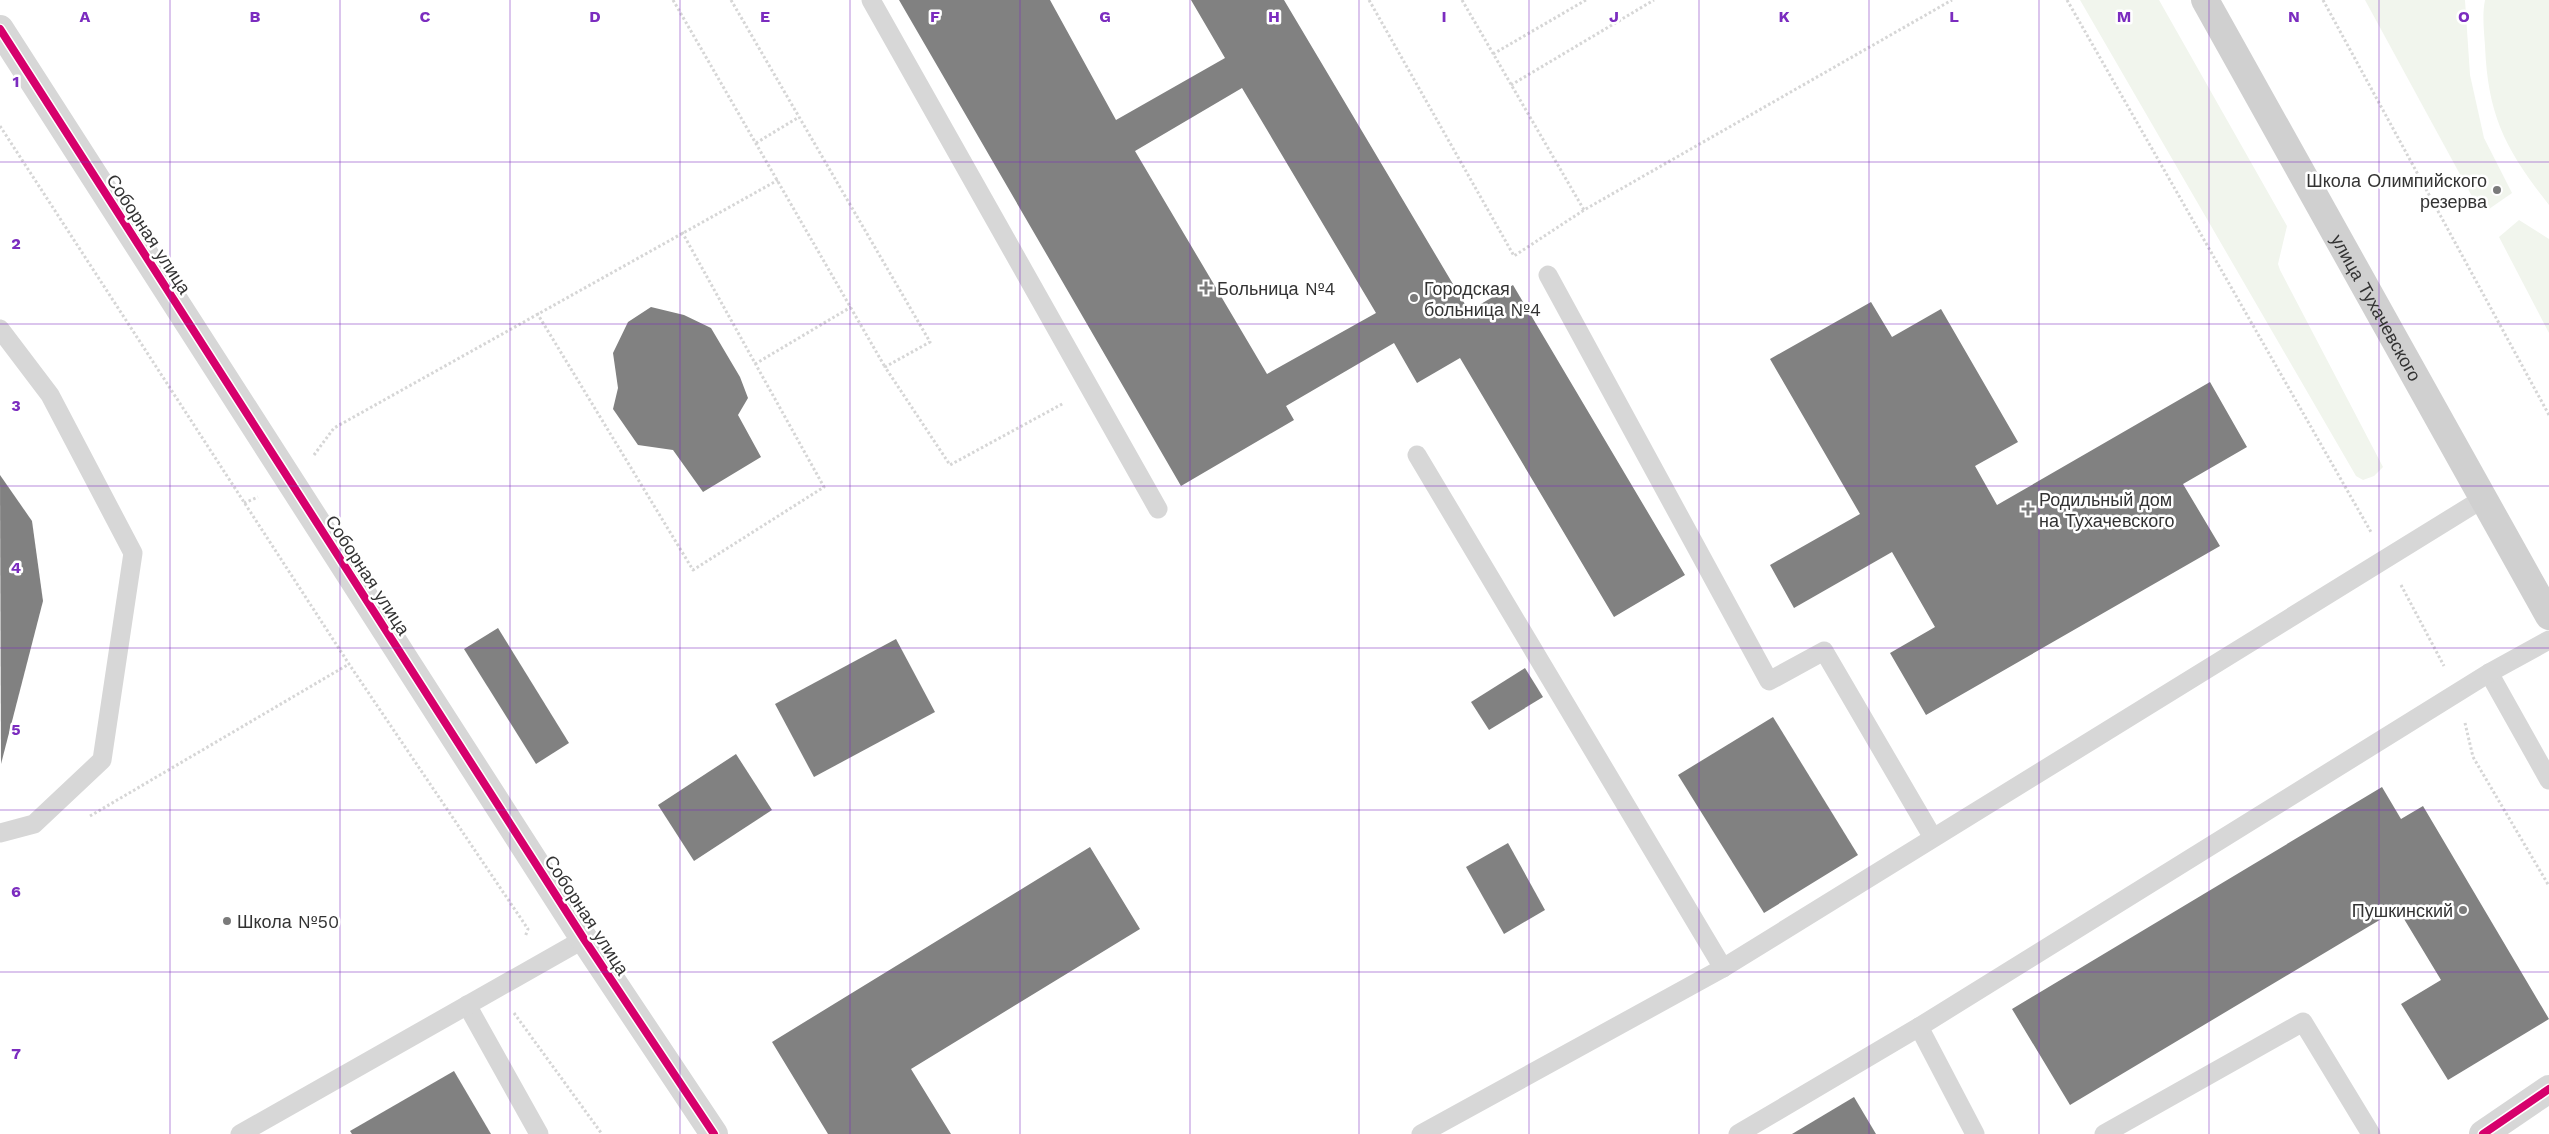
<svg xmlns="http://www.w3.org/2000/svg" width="2549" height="1134" font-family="'Work Sans',sans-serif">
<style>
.green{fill:#f1f5ed}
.building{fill:#818181;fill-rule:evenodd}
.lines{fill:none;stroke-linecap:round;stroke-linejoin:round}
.path{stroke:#d6d6d6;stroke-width:3;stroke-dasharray:2.5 2.5;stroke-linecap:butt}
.lane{stroke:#d7d7d7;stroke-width:19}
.street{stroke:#d7d7d7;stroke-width:28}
.secondary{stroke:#d0d0d0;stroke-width:28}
.cycleway-casing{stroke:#fff;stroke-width:11}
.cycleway{stroke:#d6006c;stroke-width:8}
.grid{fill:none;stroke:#7b2cbf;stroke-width:1;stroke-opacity:0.55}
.poi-dot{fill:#7a7a7a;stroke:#fff;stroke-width:2}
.labels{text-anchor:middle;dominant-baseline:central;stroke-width:5;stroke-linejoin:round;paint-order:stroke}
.poi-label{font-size:18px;fill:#333;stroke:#fff;text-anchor:start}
.street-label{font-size:18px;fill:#333;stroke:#fff}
.grid-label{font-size:16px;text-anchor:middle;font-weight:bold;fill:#7b2cbf;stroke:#fff;stroke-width:5;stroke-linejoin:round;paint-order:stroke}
</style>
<rect width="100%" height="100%" fill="#fff"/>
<g class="green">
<polygon points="2080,0 2159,0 2287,226 2278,264 2280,270 2383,467 2374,476 2363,480 2356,476"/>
<polygon points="2365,0 2465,0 2470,75 2484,138 2512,193 2489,209 2474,200"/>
<path d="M2485,0h64v205c-43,-55 -61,-88 -64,-159 -1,-16 -3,-31 0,-46z"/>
<polygon points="2519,220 2549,239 2549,333 2499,237"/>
</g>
<g class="building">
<path d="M899,0h151l66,120 109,-62 -34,-58h93l185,311 44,-26 172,290 -71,42 -154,-259 -43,25 -23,-40 -108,63 8,14 -113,66zM1242,88l134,225 -109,61 -132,-223z"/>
<polygon points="1871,302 1892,337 1941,309 2018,442 1975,466 1997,505 2210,382 2247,447 2183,484 2220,546 1926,715 1890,653 1935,627 1892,552 1794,608 1770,565 1860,514 1770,359"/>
<polygon points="651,307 684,315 711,328 740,377 748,398 738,415 761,457 703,492 673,450 638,445 613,409 618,388 613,353 628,322"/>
<polygon points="0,475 32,521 43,601 1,764"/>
<polygon points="498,628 569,743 536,764 464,649"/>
<polygon points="896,639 935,712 814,777 775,704"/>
<polygon points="1525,668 1543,697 1489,730 1471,702"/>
<polygon points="1773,717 1858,855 1764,913 1678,775"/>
<polygon points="736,754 772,810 694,861 658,805"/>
<polygon points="2382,787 2401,819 2423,806 2549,1019 2448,1080 2401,1004 2441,980 2398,909 2070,1105 2012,1009"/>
<polygon points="1508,843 1545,910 1504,934 1466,867"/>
<polygon points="1090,847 1140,929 911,1069 951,1134 828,1134 772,1042"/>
<polygon points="454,1071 491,1134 352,1134 350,1131"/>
<polygon points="1854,1097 1876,1134 1792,1134"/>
</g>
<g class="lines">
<g class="path">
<polyline points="673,0 885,367"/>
<polyline points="731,0 930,342 885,367 950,465 1064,403"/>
<polyline points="1369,0 1514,256 1584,210 1952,0"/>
<polyline points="1462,0 1584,210"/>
<polyline points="2067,0 2371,532"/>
<polyline points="2323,0 2549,415"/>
<polyline points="1493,54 1586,0"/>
<polyline points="1511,85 1654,0"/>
<polyline points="0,126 349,664 528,929 525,937"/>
<polyline points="756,143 799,117"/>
<polyline points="537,313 693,570 824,487 682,232"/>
<polyline points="755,364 851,307"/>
<polyline points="314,455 334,428 778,180"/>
<polyline points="244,503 258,497"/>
<polyline points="2401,585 2444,666"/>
<polyline points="2465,723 2473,757 2549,886"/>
<polyline points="90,816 349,664"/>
<polyline points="514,1013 602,1134"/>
</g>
<g class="lane">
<polyline points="871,0 1158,509"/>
<polyline points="1548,275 1769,681 1824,651 1932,836"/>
<polyline points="0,329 50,395 133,553 102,760 34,824 0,833"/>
<polyline points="1417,455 1723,968"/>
<polyline points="2489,673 2549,780"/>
<polyline points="467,1005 539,1134"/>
<polyline points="1919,1027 1975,1134"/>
<polyline points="240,1134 584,939"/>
<polyline points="1421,1134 1723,968 2484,498"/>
<polyline points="1738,1134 1919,1027 2489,673 2549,640"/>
<polyline points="2104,1134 2303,1022 2371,1134"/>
</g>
<g class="street">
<polyline points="0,29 584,939 714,1134"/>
<polyline points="2483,1134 2549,1089"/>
</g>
<path class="secondary" id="s1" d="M2205,0l344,616"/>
<g class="cycleway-casing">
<g id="cycleway">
<polyline points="0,29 584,939 714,1134"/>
<polyline points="2483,1134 2549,1089"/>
</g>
</g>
<use href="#cycleway" class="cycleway"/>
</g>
<path class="grid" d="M170,0v1134M340,0v1134M510,0v1134M680,0v1134M850,0v1134M1020,0v1134M1190,0v1134M1359,0v1134M1529,0v1134M1699,0v1134M1869,0v1134M2039,0v1134M2209,0v1134M2379,0v1134M0,162h2549M0,324h2549M0,486h2549M0,648h2549M0,810h2549M0,972h2549"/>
<g class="poi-dot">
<circle cx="2497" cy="190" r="5"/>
<path d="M1203.5 280.5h5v5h5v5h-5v5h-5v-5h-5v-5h5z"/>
<circle cx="1414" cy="298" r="5"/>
<path d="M2025.5 501.5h5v5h5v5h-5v5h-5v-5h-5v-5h5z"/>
<circle cx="2463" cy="910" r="5"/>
<circle cx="227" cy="921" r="5"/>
</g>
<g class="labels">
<g class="poi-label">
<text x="2487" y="180" text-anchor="end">Школа Олимпийского<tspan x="2487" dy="21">резерва</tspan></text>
<text x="1217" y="288">Больница №4</text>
<text x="1424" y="288">Городская<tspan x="1424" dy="21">больница №4</tspan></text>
<text x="2039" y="499">Родильный дом<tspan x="2039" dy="21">на Тухачевского</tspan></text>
<text x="2453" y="910" text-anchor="end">Пушкинский</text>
<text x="237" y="921">Школа №50</text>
</g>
<g class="street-label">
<text transform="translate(149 234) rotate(57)">Соборная улица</text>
<text stroke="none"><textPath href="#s1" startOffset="352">улица Тухачевского</textPath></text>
<text transform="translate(368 575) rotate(57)">Соборная улица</text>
<text transform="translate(587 915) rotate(57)">Соборная улица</text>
</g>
</g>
<g class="grid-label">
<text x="85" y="22">A</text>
<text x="255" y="22">B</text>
<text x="425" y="22">C</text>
<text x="595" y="22">D</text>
<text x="765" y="22">E</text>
<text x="935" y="22">F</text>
<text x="1105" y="22">G</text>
<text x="1274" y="22">H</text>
<text x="1444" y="22">I</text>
<text x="1614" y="22">J</text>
<text x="1784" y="22">K</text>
<text x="1954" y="22">L</text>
<text x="2124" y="22">M</text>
<text x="2294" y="22">N</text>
<text x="2464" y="22">O</text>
<text x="16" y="87">1</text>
<text x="16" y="249">2</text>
<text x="16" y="411">3</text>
<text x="16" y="573">4</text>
<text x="16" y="735">5</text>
<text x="16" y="897">6</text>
<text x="16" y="1059">7</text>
</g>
</svg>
